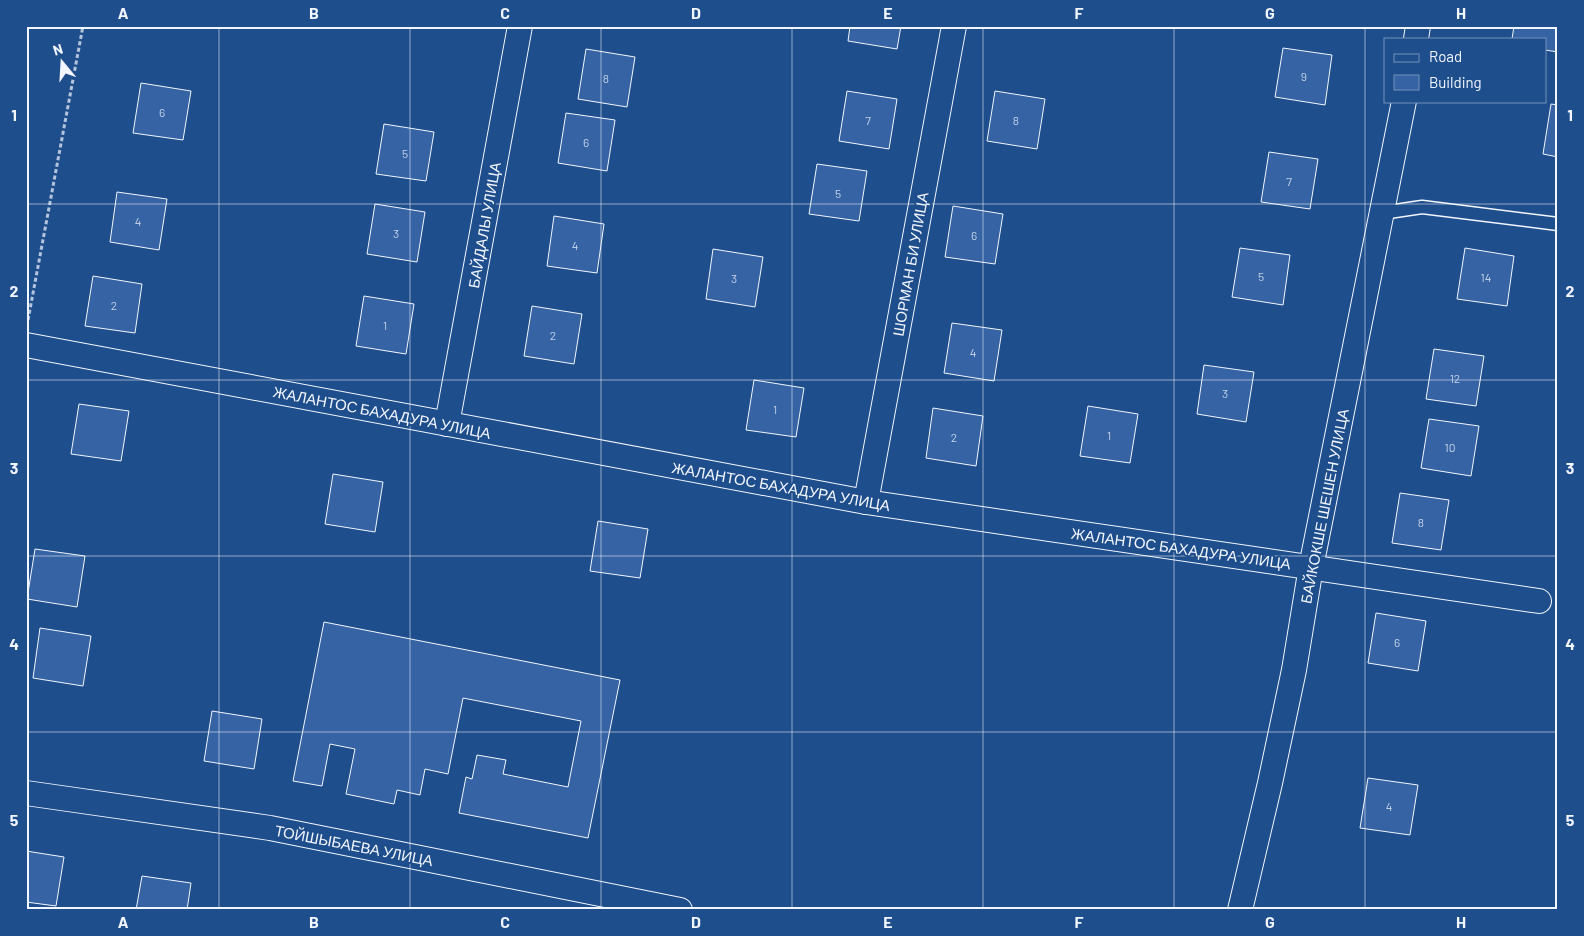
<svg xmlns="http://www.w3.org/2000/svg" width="1584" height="936" font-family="Barlow,sans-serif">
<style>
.building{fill:#3563a3;stroke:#f2f6ff}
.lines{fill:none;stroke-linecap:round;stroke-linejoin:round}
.service-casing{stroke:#f2f6ff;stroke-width:15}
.minor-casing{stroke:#f2f6ff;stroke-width:26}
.path{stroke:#b3c4dc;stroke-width:3;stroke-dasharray:4 2.5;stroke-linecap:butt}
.service{stroke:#1f4e8c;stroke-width:12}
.minor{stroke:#1f4e8c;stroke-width:24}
.grid{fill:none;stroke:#f2f6ff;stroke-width:1;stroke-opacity:0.55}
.labels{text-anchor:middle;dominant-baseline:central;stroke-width:4;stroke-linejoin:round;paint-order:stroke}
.number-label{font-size:12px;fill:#c3d1e8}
.street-label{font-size:15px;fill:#f2f6ff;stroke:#1f4e8c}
.neatline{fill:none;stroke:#f2f6ff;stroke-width:2}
.grid-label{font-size:16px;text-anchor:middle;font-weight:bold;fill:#f2f6ff}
</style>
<rect width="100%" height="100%" fill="#1f4e8c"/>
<g class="building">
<polygon points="850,26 901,26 897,49 848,41"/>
<polygon points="1514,26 1558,26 1558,52 1545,50 1545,39 1512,39"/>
<polygon points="1283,48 1332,55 1325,105 1275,97"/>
<polygon points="586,49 635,57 627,107 578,99"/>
<polygon points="141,83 191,91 183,140 133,133"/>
<polygon points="847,91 897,99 889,149 839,141"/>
<polygon points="995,91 1045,99 1037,149 987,141"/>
<polygon points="1551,104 1558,105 1558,157 1543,154"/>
<polygon points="566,113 615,120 607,171 558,163"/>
<polygon points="384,124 434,132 426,181 376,174"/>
<polygon points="1269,152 1318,159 1310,209 1261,202"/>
<polygon points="817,164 867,171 859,221 809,214"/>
<polygon points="117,192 167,199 159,250 110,242"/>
<polygon points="375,204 425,212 417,262 367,254"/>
<polygon points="953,206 1003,214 995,264 945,257"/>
<polygon points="554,216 604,224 597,273 547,266"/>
<polygon points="1240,248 1290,255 1283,305 1232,297"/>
<polygon points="1465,248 1514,256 1507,306 1457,299"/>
<polygon points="713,249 763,257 755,307 706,299"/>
<polygon points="93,276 142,284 135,333 85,326"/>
<polygon points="364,296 414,304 406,354 356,346"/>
<polygon points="532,306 582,314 574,364 524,356"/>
<polygon points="952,323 1002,330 994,381 944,373"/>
<polygon points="1434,349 1484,356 1476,406 1426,399"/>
<polygon points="1204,365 1254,372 1246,422 1197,414"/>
<polygon points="754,380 804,388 796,437 746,430"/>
<polygon points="79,404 129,411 121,461 71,454"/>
<polygon points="1088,406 1138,414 1130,463 1080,456"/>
<polygon points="933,408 983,416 976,466 926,458"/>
<polygon points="1429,419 1479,426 1471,476 1421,468"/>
<polygon points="333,474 383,482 375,532 325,524"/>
<polygon points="1400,493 1449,500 1441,550 1392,543"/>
<polygon points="598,521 648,529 640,578 590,571"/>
<polygon points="35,549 85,556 77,607 27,599"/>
<polygon points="1376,613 1426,621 1418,671 1368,663"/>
<polygon points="324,622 620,680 588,838 459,813 466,777 472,779 477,755 506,760 503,774 568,787 581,721 463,698 448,774 425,769 420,795 397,790 394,804 346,794 355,749 330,744 322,786 293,781"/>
<polygon points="40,628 91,636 83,686 33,678"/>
<polygon points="212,711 262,719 254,769 204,761"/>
<polygon points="1368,778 1418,785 1410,835 1360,828"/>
<polygon points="26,851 64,857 56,906 26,902"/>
<polygon points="142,876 191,883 187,910 136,910"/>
</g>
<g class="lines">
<g class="service-casing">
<polyline id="service" points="1382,213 1422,207 1558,224"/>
</g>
<g class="minor-casing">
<g id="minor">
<polyline points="1416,39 1418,26"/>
<polyline points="26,345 866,502 1539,601"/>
<polyline points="447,424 520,26"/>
<polyline points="866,502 954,26"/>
<polyline points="26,793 270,828 680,910"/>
<polyline points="1240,910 1270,783 1294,670 1311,567 1404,101"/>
</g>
</g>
<polyline class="path" points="28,320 83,26"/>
<use href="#service" class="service"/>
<use href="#minor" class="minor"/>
</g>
<path class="grid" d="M219,26v884M410,26v884M601,26v884M792,26v884M983,26v884M1174,26v884M1365,26v884M26,204h1532M26,380h1532M26,556h1532M26,732h1532"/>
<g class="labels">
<g class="number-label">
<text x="1304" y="76">9</text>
<text x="606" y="78">8</text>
<text x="162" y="112">6</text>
<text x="868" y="120">7</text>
<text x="1016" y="120">8</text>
<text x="586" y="142">6</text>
<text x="405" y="153">5</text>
<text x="1289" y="181">7</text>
<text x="838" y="193">5</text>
<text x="138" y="221">4</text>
<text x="396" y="233">3</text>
<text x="974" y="235">6</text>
<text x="575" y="245">4</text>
<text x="1261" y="276">5</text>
<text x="1486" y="277">14</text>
<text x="734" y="278">3</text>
<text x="114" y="305">2</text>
<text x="385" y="325">1</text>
<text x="553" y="335">2</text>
<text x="973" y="352">4</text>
<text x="1455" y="378">12</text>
<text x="1225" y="393">3</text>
<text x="775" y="409">1</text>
<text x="1109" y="435">1</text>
<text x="954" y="437">2</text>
<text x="1450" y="447">10</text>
<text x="1421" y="522">8</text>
<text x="1397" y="642">6</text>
<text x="1389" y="806">4</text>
</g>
<g class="street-label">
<text transform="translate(484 225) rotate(-80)">БАЙДАЛЫ УЛИЦА</text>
<text transform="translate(910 264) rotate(-80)">ШОРМАН БИ УЛИЦА</text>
<text transform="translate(382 412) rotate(11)">ЖАЛАНТОС БАХАДУРА УЛИЦА</text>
<text transform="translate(781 486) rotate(10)">ЖАЛАНТОС БАХАДУРА УЛИЦА</text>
<text transform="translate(1324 506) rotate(-79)">БАЙКОКШЕ ШЕШЕН УЛИЦА</text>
<text transform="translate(1181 548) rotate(8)">ЖАЛАНТОС БАХАДУРА УЛИЦА</text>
<text transform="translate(354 845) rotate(11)">ТОЙШЫБАЕВА УЛИЦА</text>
</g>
</g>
<rect width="1584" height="936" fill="none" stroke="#1f4e8c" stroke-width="55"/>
<rect x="1384" y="38" width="162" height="65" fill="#1f4e8c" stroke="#7391ba"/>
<rect x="1394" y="54" width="25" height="8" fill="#1f4e8c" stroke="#7391ba"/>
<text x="1429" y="62" font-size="15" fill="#f2f6ff">Road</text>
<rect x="1394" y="75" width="25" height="15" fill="#3563a3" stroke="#7391ba"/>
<text x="1429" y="88" font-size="15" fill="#f2f6ff">Building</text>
<g transform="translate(62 62) rotate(342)" stroke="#1f4e8c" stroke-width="4" paint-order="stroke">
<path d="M0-4L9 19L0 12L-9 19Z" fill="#f2f6ff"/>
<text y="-8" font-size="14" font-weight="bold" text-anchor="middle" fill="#f2f6ff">N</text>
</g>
<rect x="28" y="28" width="1528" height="880" class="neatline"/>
<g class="grid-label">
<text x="123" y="19">A</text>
<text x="314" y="19">B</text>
<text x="505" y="19">C</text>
<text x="696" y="19">D</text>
<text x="888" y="19">E</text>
<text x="1079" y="19">F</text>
<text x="1270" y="19">G</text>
<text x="1461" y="19">H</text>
<text x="14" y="121">1</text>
<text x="1570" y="121">1</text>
<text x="14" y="297">2</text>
<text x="1570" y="297">2</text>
<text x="14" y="474">3</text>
<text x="1570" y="474">3</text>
<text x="14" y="650">4</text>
<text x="1570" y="650">4</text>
<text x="14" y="826">5</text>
<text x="1570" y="826">5</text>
<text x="123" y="928">A</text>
<text x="314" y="928">B</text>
<text x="505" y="928">C</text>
<text x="696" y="928">D</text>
<text x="888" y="928">E</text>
<text x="1079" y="928">F</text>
<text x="1270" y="928">G</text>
<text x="1461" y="928">H</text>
</g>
</svg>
